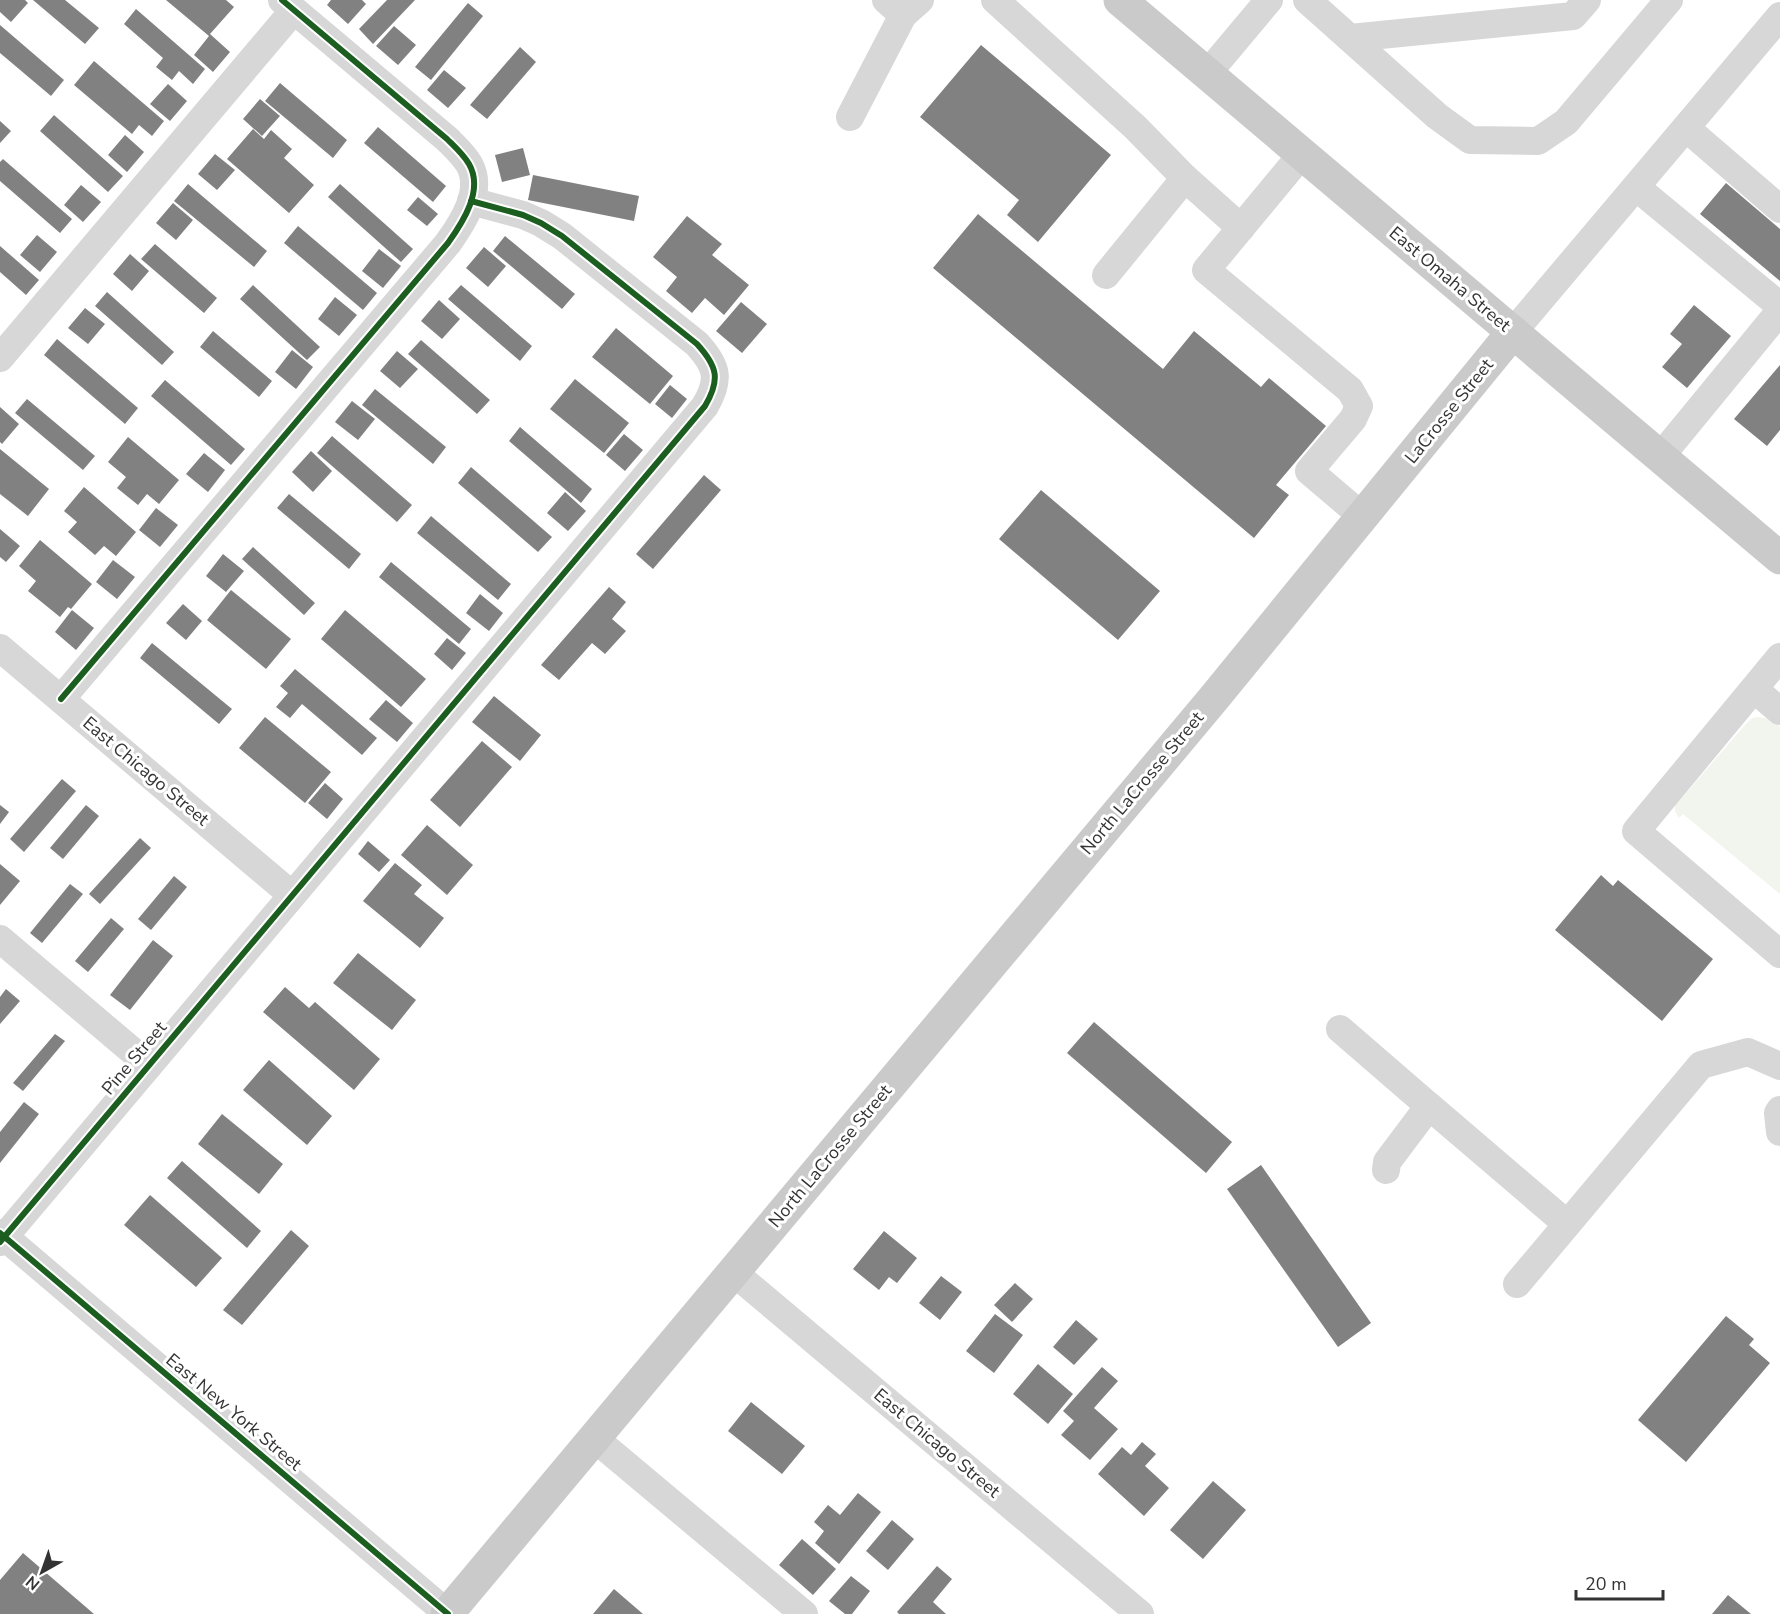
<svg xmlns="http://www.w3.org/2000/svg" width="1780" height="1614" font-family="'Nunito Sans',sans-serif">
<style>
.green{fill:#f1f5ed}
.building{fill:#818181}
.lines{fill:none;stroke-linecap:round;stroke-linejoin:round}
.minor{stroke:#d7d7d7;stroke-width:28}
.major{stroke:#cacaca;stroke-width:33}
.cycleway-casing{stroke:#fff;stroke-width:10}
.cycleway{stroke:#1b5e20;stroke-width:6}
.labels{text-anchor:middle;dominant-baseline:central;stroke-width:6;stroke-linejoin:round;paint-order:stroke}
.street-label{font-size:18px;fill:#333;stroke:#fff}
</style>
<rect width="100%" height="100%" fill="#fff"/>
<polygon class="green" points="1758,717 1771,719 1780,727 1780,894 1683,814 1679,818 1675,811 1675,806 1746,724 1752,718"/>
<g class="building">
<polygon points="0,0 25,0 28,3 11,22 0,12"/>
<polygon points="33,0 65,0 99,28 85,44"/>
<polygon points="166,0 226,0 234,7 210,34 230,52 213,72 194,55 209,36"/>
<polygon points="331,0 362,0 366,4 348,24 327,5"/>
<polygon points="387,0 415,0 373,44 359,29"/>
<polygon points="468,3 483,16 431,80 415,67"/>
<polygon points="136,9 205,69 193,84 179,71 172,80 156,67 163,58 124,24"/>
<polygon points="0,25 64,80 51,96 0,53"/>
<polygon points="394,26 416,45 398,65 376,46"/>
<polygon points="981,45 1111,155 1038,242 1007,215 1019,200 920,117"/>
<polygon points="520,47 536,62 487,119 470,105"/>
<polygon points="94,61 164,121 152,136 139,125 132,134 74,85"/>
<polygon points="444,70 466,88 448,108 427,90"/>
<polygon points="280,83 347,140 333,158 265,101"/>
<polygon points="168,84 187,101 170,121 150,104"/>
<polygon points="260,99 280,116 262,136 243,119"/>
<polygon points="54,115 123,176 108,192 40,131"/>
<polygon points="0,121 11,131 0,143"/>
<polygon points="378,127 446,186 433,202 364,143"/>
<polygon points="253,129 264,139 271,130 292,149 284,158 314,185 289,213 227,159"/>
<polygon points="125,135 144,152 127,172 108,155"/>
<polygon points="523,148 530,175 502,182 495,155"/>
<polygon points="215,154 235,170 217,190 198,174"/>
<polygon points="3,159 72,219 60,233 0,181 0,162"/>
<polygon points="533,175 639,196 634,221 528,200"/>
<polygon points="1726,183 1780,229 1780,281 1700,214"/>
<polygon points="188,184 267,251 254,267 174,201"/>
<polygon points="340,184 413,249 401,262 328,197"/>
<polygon points="81,185 101,202 83,222 64,205"/>
<polygon points="418,197 438,214 427,226 407,210"/>
<polygon points="173,203 193,220 176,240 156,223"/>
<polygon points="978,214 1163,369 1194,331 1261,387 1269,378 1326,426 1276,485 1289,495 1254,538 933,268"/>
<polygon points="687,216 722,244 712,255 749,285 724,315 705,298 692,313 666,291 677,277 653,257"/>
<polygon points="298,226 377,293 363,310 284,243"/>
<polygon points="37,235 57,252 40,272 20,255"/>
<polygon points="505,236 575,294 562,309 493,251"/>
<polygon points="155,244 217,298 204,313 141,259"/>
<polygon points="0,246 39,280 26,295 0,272"/>
<polygon points="484,247 506,266 488,287 466,268"/>
<polygon points="379,249 401,266 383,288 362,271"/>
<polygon points="130,254 149,271 132,291 113,274"/>
<polygon points="253,285 320,347 307,360 240,299"/>
<polygon points="461,285 532,346 520,361 448,299"/>
<polygon points="107,292 174,352 162,365 95,306"/>
<polygon points="335,297 357,315 339,336 318,319"/>
<polygon points="439,300 460,319 442,339 421,321"/>
<polygon points="741,302 767,324 742,353 716,331"/>
<polygon points="1694,305 1731,336 1687,388 1662,367 1682,344 1670,334"/>
<polygon points="85,308 105,324 88,344 68,328"/>
<polygon points="616,328 673,376 650,404 592,357"/>
<polygon points="213,331 272,381 259,397 200,347"/>
<polygon points="57,339 138,408 125,424 44,355"/>
<polygon points="421,340 490,400 477,414 408,354"/>
<polygon points="292,350 313,367 296,389 275,372"/>
<polygon points="397,351 418,369 400,388 380,371"/>
<polygon points="1780,365 1780,430 1767,446 1734,419"/>
<polygon points="575,379 629,423 604,453 550,409"/>
<polygon points="165,380 245,449 231,465 151,396"/>
<polygon points="670,385 687,399 672,418 655,404"/>
<polygon points="375,389 446,447 433,464 362,405"/>
<polygon points="27,399 95,456 83,470 15,413"/>
<polygon points="352,401 375,419 358,440 335,422"/>
<polygon points="0,407 19,424 2,444 0,442"/>
<polygon points="520,427 592,489 581,503 509,441"/>
<polygon points="624,434 643,450 625,471 606,455"/>
<polygon points="332,436 412,505 397,522 317,453"/>
<polygon points="128,437 179,480 159,504 147,494 138,505 117,488 126,477 108,462"/>
<polygon points="0,449 49,489 28,516 0,494"/>
<polygon points="311,451 332,471 313,492 292,472"/>
<polygon points="204,453 225,470 208,492 186,474"/>
<polygon points="471,467 552,537 538,552 458,483"/>
<polygon points="704,475 721,490 653,569 636,554"/>
<polygon points="84,487 136,532 116,556 104,546 95,555 68,532 77,522 64,511"/>
<polygon points="1041,490 1160,591 1118,640 999,539"/>
<polygon points="565,492 586,511 568,531 547,513"/>
<polygon points="289,494 361,554 349,569 277,508"/>
<polygon points="156,508 178,525 160,547 139,530"/>
<polygon points="431,516 511,584 498,600 417,533"/>
<polygon points="0,529 20,546 6,562 0,557"/>
<polygon points="40,540 92,584 71,609 68,607 60,617 28,591 36,581 19,566"/>
<polygon points="253,547 315,603 304,615 242,559"/>
<polygon points="223,554 244,571 226,592 206,576"/>
<polygon points="113,560 135,577 117,599 96,582"/>
<polygon points="391,562 471,629 459,644 379,577"/>
<polygon points="609,587 626,602 612,619 626,631 605,654 592,643 559,680 541,665"/>
<polygon points="231,590 291,639 266,669 207,620"/>
<polygon points="480,594 503,613 489,631 466,613"/>
<polygon points="183,604 202,621 186,640 166,623"/>
<polygon points="72,610 94,628 76,650 55,632"/>
<polygon points="345,610 426,679 401,707 321,639"/>
<polygon points="447,638 466,653 452,670 434,654"/>
<polygon points="152,643 232,709 219,724 140,658"/>
<polygon points="295,669 377,738 362,755 302,704 290,718 276,707 288,693 280,686"/>
<polygon points="494,696 541,735 520,761 472,722"/>
<polygon points="386,700 413,723 397,742 369,719"/>
<polygon points="265,717 331,772 305,803 239,748"/>
<polygon points="482,741 512,767 460,827 430,800"/>
<polygon points="62,779 76,791 24,852 10,839"/>
<polygon points="325,783 343,799 327,819 308,803"/>
<polygon points="0,805 9,812 0,824"/>
<polygon points="86,805 99,816 63,859 50,848"/>
<polygon points="427,825 473,865 447,895 401,855"/>
<polygon points="140,838 151,848 100,904 89,894"/>
<polygon points="368,841 390,860 379,872 358,854"/>
<polygon points="395,863 422,885 414,894 444,918 420,948 363,901"/>
<polygon points="0,864 20,881 0,905"/>
<polygon points="1601,875 1613,886 1618,880 1713,959 1662,1021 1555,930"/>
<polygon points="174,876 187,887 151,930 138,919"/>
<polygon points="70,884 83,894 42,943 30,933"/>
<polygon points="111,918 124,929 88,972 75,961"/>
<polygon points="153,940 173,956 130,1010 110,995"/>
<polygon points="358,953 416,1000 392,1030 333,983"/>
<polygon points="285,987 309,1008 315,1002 380,1059 354,1090 263,1012"/>
<polygon points="6,989 20,1001 0,1024 0,997"/>
<polygon points="1094,1022 1232,1142 1206,1173 1067,1053"/>
<polygon points="55,1034 65,1041 23,1091 13,1083"/>
<polygon points="269,1060 332,1116 307,1145 243,1090"/>
<polygon points="24,1102 39,1114 0,1163 0,1132"/>
<polygon points="222,1114 283,1164 259,1194 198,1144"/>
<polygon points="182,1161 261,1231 247,1248 167,1178"/>
<polygon points="1261,1165 1371,1323 1338,1347 1227,1189"/>
<polygon points="150,1195 222,1258 196,1287 124,1225"/>
<polygon points="291,1230 309,1246 242,1325 223,1310"/>
<polygon points="884,1231 917,1258 897,1283 889,1277 879,1290 853,1269"/>
<polygon points="941,1276 962,1292 940,1320 919,1303"/>
<polygon points="1015,1283 1033,1299 1012,1322 994,1305"/>
<polygon points="995,1314 1023,1335 994,1373 966,1351"/>
<polygon points="1726,1316 1754,1339 1749,1345 1770,1363 1686,1462 1638,1420"/>
<polygon points="1076,1320 1098,1339 1074,1365 1053,1347"/>
<polygon points="1038,1364 1073,1394 1048,1424 1013,1394"/>
<polygon points="1102,1367 1118,1381 1094,1408 1118,1429 1090,1460 1061,1435 1074,1421 1063,1411"/>
<polygon points="751,1402 805,1446 782,1474 728,1431"/>
<polygon points="1142,1442 1156,1454 1145,1466 1169,1488 1144,1516 1098,1474 1122,1447 1131,1455"/>
<polygon points="1213,1481 1246,1510 1203,1559 1170,1530"/>
<polygon points="858,1493 881,1512 839,1564 815,1543 824,1531 814,1522 828,1505 840,1515"/>
<polygon points="892,1520 914,1539 888,1570 866,1551"/>
<polygon points="802,1539 836,1569 813,1595 779,1565"/>
<polygon points="23,1553 94,1614 0,1614 0,1580"/>
<polygon points="937,1566 952,1579 933,1602 946,1614 899,1614 897,1612"/>
<polygon points="851,1576 870,1591 852,1614 845,1614 829,1601"/>
<polygon points="614,1589 643,1614 593,1614"/>
<polygon points="1728,1595 1751,1614 1712,1614"/>
</g>
<g class="lines">
<g class="minor">
<polyline points="886,0 903,15 920,0"/>
<polyline points="995,0 1135,127 1185,178 1106,275"/>
<polyline points="1307,0 1437,116 1470,140 1538,141 1566,122 1669,0"/>
<polyline points="1350,38 1573,16 1587,0"/>
<polyline points="1207,74 1269,0"/>
<polyline points="850,117 903,15"/>
<polyline points="1686,128 1780,209"/>
<polyline points="1302,154 1206,270 1350,390 1359,406 1353,419 1309,471 1363,517"/>
<polyline points="1185,178 1241,228"/>
<polyline points="1636,187 1780,306"/>
<polyline points="1513,332 1780,16"/>
<polyline points="0,358 294,10"/>
<polyline points="1660,457 1780,311"/>
<polyline points="0,648 292,895"/>
<polyline points="1780,657 1636,831 1780,954"/>
<polyline points="1754,689 1780,711"/>
<path d="M61,699l387,-456c15,-21 36,-53 21,-79 -6,-10 -14,-17 -22,-25l-165,-139"/>
<polyline points="0,939 149,1065"/>
<polyline points="1340,1029 1429,1106 1387,1162 1386,1170"/>
<polyline points="1429,1106 1567,1224"/>
<polyline points="1780,1110 1778,1113 1780,1132"/>
<polyline points="0,1233 448,1614"/>
<path d="M0,1242l705,-836c16,-27 12,-40 -8,-62l-135,-108 -21,-13 -18,-8 -52,-14"/>
<polyline points="733,1272 1140,1614"/>
<polyline points="1517,1284 1701,1065 1748,1052 1780,1066"/>
<polyline points="594,1438 804,1614"/>
</g>
<g class="major">
<polyline points="1120,0 1780,558"/>
<polyline points="447,1614 1214,698 1513,332"/>
</g>
<g class="cycleway-casing">
<g id="cycleway">
<path d="M61,699l387,-456c15,-21 36,-53 21,-79 -6,-10 -14,-17 -22,-25l-165,-139"/>
<polyline points="0,1233 448,1614"/>
<path d="M0,1242l705,-836c16,-27 12,-40 -8,-62l-135,-108 -21,-13 -18,-8 -52,-14"/>
</g>
</g>
<use href="#cycleway" class="cycleway"/>
</g>
<g class="labels">
<g class="street-label">
<text transform="translate(1450 279) rotate(40)">East Omaha Street</text>
<text transform="translate(1449 411) rotate(-51)">LaCrosse Street</text>
<text transform="translate(146 771) rotate(40)">East Chicago Street</text>
<text transform="translate(1142 783) rotate(-50)">North LaCrosse Street</text>
<text transform="translate(134 1058) rotate(-50)">Pine Street</text>
<text transform="translate(830 1156) rotate(-50)">North LaCrosse Street</text>
<text transform="translate(234 1412) rotate(40)">East New York Street</text>
<text transform="translate(937 1443) rotate(40)">East Chicago Street</text>
</g>
</g>
<g transform="translate(42 1572) rotate(220)" stroke="#ffffff" stroke-width="4.5" paint-order="stroke">
<path d="M0-4.5L10 22L0 15L-10 22Z" fill="#333333"/>
<text y="-9" font-size="16" font-weight="bold" text-anchor="middle" fill="#333333">N</text>
</g>
<path d="M1576 1590v9h87v-9" fill="none" stroke="#333333" stroke-width="3"/>
<text x="1585" y="1590" font-size="18" fill="#333333" stroke="#ffffff" stroke-width="4.5" paint-order="stroke">20 m</text>
</svg>
